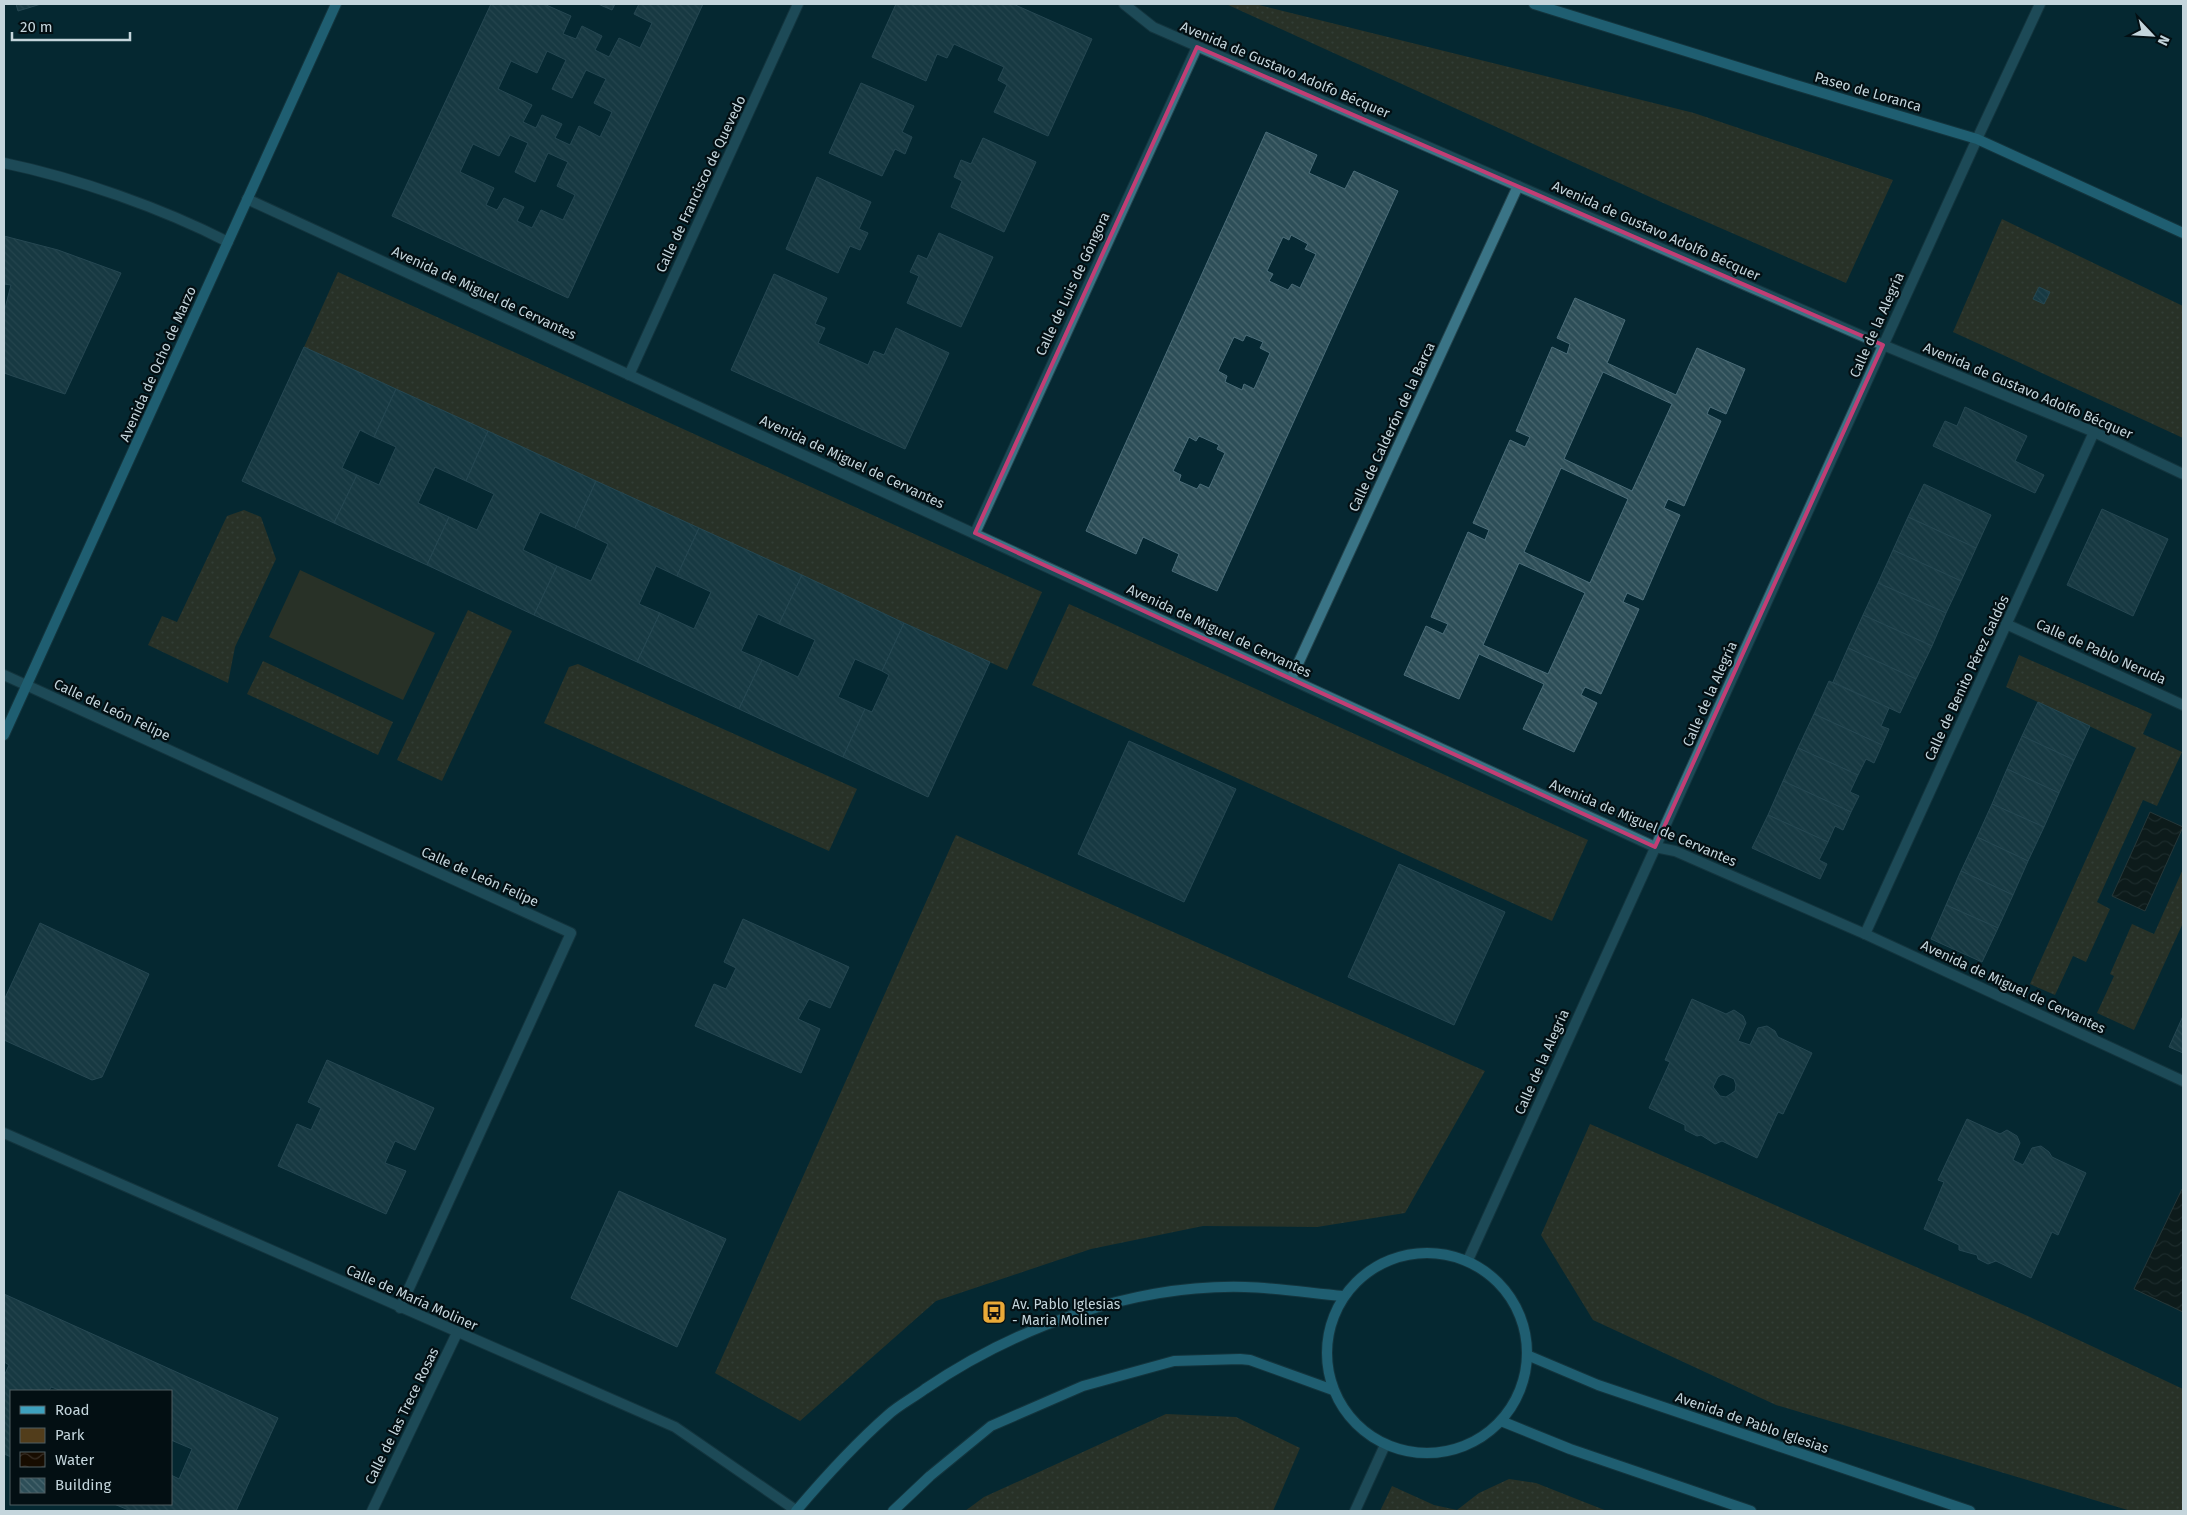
<svg xmlns="http://www.w3.org/2000/svg" width="2187" height="1515" font-family="'Fira Sans',sans-serif">
<style>
.green{fill:url(#green-dots)}
.pitch{fill:#523d1b}
.water{fill:url(#water-waves);stroke:#4b4842}
.building{fill:url(#building-back-hatch);stroke:#4c6d79;fill-rule:evenodd}
.lines{fill:none;stroke-linecap:round;stroke-linejoin:round}
.lane-casing{stroke:#24444d;stroke-width:12}
.street-casing{stroke:#24444d;stroke-width:12}
.secondary-casing{stroke:#24444d;stroke-width:12}
.lane{stroke:#3a7486;stroke-width:10}
.street{stroke:#3a7486;stroke-width:10}
.secondary{stroke:#3ea1be;stroke-width:10}
.marked{fill:none;stroke:#c23e75;stroke-width:4;stroke-linejoin:round}
.labels{text-anchor:middle;dominant-baseline:central;stroke-width:4.5;stroke-linejoin:round;paint-order:stroke}
.street-label{font-size:14px;fill:#c4d5dc;stroke:#030f13}
.poi-label{font-size:14px;fill:#c4d5dc;stroke:#030f13;text-anchor:start}
</style>
<defs>
<pattern id="green-dots" width="8" height="8" patternUnits="userSpaceOnUse" patternTransform="scale(1.25)"><rect width="8" height="8" fill="#523d1b"/><path d="M2 2h.1M6 6h.1" fill="none" stroke="#69583c" stroke-width="1.8" stroke-linecap="round"/></pattern>
<pattern id="water-waves" width="16" height="10" patternUnits="userSpaceOnUse" patternTransform="scale(1.25)"><rect width="16" height="10" fill="#170c00"/><path d="M0 5q4-4 8 0t8 0" fill="none" stroke="#372e25"/></pattern>
<pattern id="building-back-hatch" width="6" height="6" patternUnits="userSpaceOnUse" patternTransform="scale(1.25)"><rect width="6" height="6" fill="#2d4e58"/><path d="M-1 5l2 2M0 0l6 6M5-1l2 2" fill="none" stroke="#4a676f"/></pattern>
</defs>
<rect width="100%" height="100%" fill="#062832"/>
<g class="green">
<polygon points="1226,4 1255,4 1694,113 1893,180 1846,283 1661,202"/>
<polygon points="2002,219 2183,306 2183,438 1953,332"/>
<polygon points="338,272 1042,592 1007,670 304,347"/>
<polygon points="244,510 261,517 276,559 235,647 228,683 148,645 162,616 177,622 227,516"/>
<polygon points="1069,604 1588,840 1552,921 1032,685"/>
<polygon points="468,610 512,631 442,781 397,760"/>
<polygon points="2019,655 2152,714 2143,734 2182,752 2157,806 2143,800 2097,902 2110,909 2086,962 2073,956 2055,995 2030,984 2136,748 2006,687"/>
<polygon points="263,661 393,722 378,755 247,694"/>
<polygon points="578,664 857,789 829,851 544,723 569,667"/>
<polygon points="956,835 1485,1071 1405,1213 1317,1227 1203,1226 1091,1249 936,1301 800,1421 715,1373"/>
<polygon points="2183,869 2183,923 2134,1030 2097,1013 2114,976 2110,974 2132,924 2154,934"/>
<polygon points="1590,1124 2030,1317 2183,1389 2183,1511 2131,1511 1776,1405 1593,1320 1541,1235"/>
<polygon points="1166,1414 1236,1417 1300,1448 1273,1511 965,1511 984,1497"/>
<polygon points="1509,1479 1536,1483 1607,1511 1380,1511 1392,1486 1434,1505 1457,1510 1479,1493"/>
</g>
<polygon class="pitch" points="300,570 435,633 403,700 269,637"/>
<g class="water">
<polygon points="2150,812 2183,827 2145,911 2112,896"/>
<polygon points="2182,1189 2183,1189 2183,1312 2134,1289"/>
</g>
<g class="building">
<polygon points="16,4 41,4 18,11"/>
<path d="M491,4h53l27,12 -8,18 13,5 6,-13 20,10 -7,14 14,7 10,-19 21,10 12,-25 -18,-9 5,-10h64l-135,294 -176,-82zM547,51l19,9 -14,29 20,9 14,-28 20,9 -12,24 18,9 -12,25 -21,-11 -9,19 -15,-7 7,-14 -20,-9 -6,13 -13,-6 9,-17 -34,-16 13,-28 26,12zM510,135l18,8 -13,29 20,10 13,-29 20,9 -11,24 18,9 -12,25 -22,-10 -9,18 -15,-7 7,-14 -20,-9 -7,12 -11,-5 8,-17 -34,-16 13,-28 26,12z"/>
<polygon points="598,4 615,4 612,10"/>
<polygon points="896,4 1013,4 1092,39 1048,136 994,112 1007,85 998,80 1004,67 954,44 947,58 937,54 926,81 872,57"/>
<polygon points="861,83 914,106 902,132 912,137 905,154 895,149 882,176 829,153"/>
<path d="M1266,132l51,23 -8,18 36,16 9,-18 44,20 -181,400 -45,-20 7,-17 -36,-17 -7,17 -50,-23zM1291,235l17,9 -3,5 11,5 -16,34 -8,-4 -4,6 -19,-9 4,-7 -6,-3 16,-34 6,3zM1246,335l17,7 -3,6 10,5 -16,36 -10,-5 -2,6 -17,-8 2,-6 -9,-5 16,-34 9,4zM1199,436l20,9 -2,4 8,4 -16,35 -9,-4 -3,5 -18,-8 2,-6 -8,-4 16,-34 7,4z"/>
<polygon points="983,138 1036,162 1004,232 951,207 962,181 954,177 961,160 971,164"/>
<polygon points="817,177 871,202 859,229 868,233 860,250 850,246 838,273 786,249"/>
<polygon points="939,233 993,257 961,327 907,303 919,276 910,272 918,255 927,259"/>
<polygon points="4,236 58,250 121,273 65,394 4,373 4,312 11,285 4,284"/>
<polygon points="774,274 827,298 815,324 825,328 818,343 868,365 874,351 884,355 896,328 949,353 905,449 731,370"/>
<polygon points="2039,287 2050,292 2044,304 2033,299"/>
<path d="M1575,298l50,22 -18,43 69,32 21,-47 48,21 -19,45 -16,-7 -3,7 14,7 -37,85 -16,-7 -4,9 16,7 -37,85 -16,-7 -4,9 16,7 -38,85 -16,-7 -4,8 16,8 -23,49 -51,-23 21,-45 -65,-30 -20,45 -55,-24 22,-49 17,8 5,-10 -17,-7 37,-85 17,8 4,-10 -16,-7 37,-83 15,7 5,-10 -14,-6 36,-84 15,7 3,-10 -13,-6zM1603,372l69,32 -40,87 -68,-32zM1561,468l67,31 -38,84 -66,-31zM1519,563l66,30 -37,81 -65,-29z"/>
<polygon points="304,347 396,389 374,437 360,430 342,468 357,475 334,523 242,481"/>
<polygon points="396,389 488,431 466,481 435,467 418,503 449,517 427,565 334,523 357,475 379,485 396,447 374,437"/>
<polygon points="1965,407 2027,436 2015,461 2044,475 2035,493 1933,446 1945,421 1957,426"/>
<polygon points="488,431 596,481 575,528 540,512 523,550 557,566 534,615 427,565 449,517 477,530 494,494 466,481"/>
<polygon points="596,481 699,528 677,576 656,566 639,604 660,613 637,662 534,615 557,566 591,581 608,544 575,528"/>
<polygon points="1924,484 1991,515 1976,548 1908,517"/>
<polygon points="2102,509 2168,539 2133,616 2067,585"/>
<polygon points="1908,517 1976,548 1961,581 1893,550"/>
<polygon points="699,528 802,575 779,624 758,614 741,651 762,660 739,709 637,662 660,613 694,629 711,592 677,576"/>
<polygon points="1893,550 1961,581 1946,613 1878,583"/>
<polygon points="802,575 904,623 882,671 855,659 838,697 865,709 843,757 739,709 762,660 798,677 801,671 815,640 779,624"/>
<polygon points="1878,583 1946,613 1932,646 1863,615"/>
<polygon points="1863,615 1932,646 1916,679 1848,648"/>
<polygon points="904,623 990,662 928,797 843,757 865,709 872,712 889,675 882,671"/>
<polygon points="1848,648 1916,679 1900,713 1833,682"/>
<polygon points="1829,681 1889,708 1881,726 1889,729 1882,745 1814,714"/>
<polygon points="2038,702 2090,726 2074,760 2022,736"/>
<polygon points="1814,714 1882,745 1874,763 1866,759 1858,775 1798,748"/>
<polygon points="2022,736 2074,760 2059,793 2007,769"/>
<polygon points="1129,741 1236,789 1184,902 1078,854"/>
<polygon points="1798,748 1858,775 1850,792 1859,796 1851,812 1783,781"/>
<polygon points="2007,769 2059,793 2044,827 1992,804"/>
<polygon points="1783,781 1851,812 1843,830 1835,826 1828,842 1768,815"/>
<polygon points="1992,804 2044,827 2028,861 1977,837"/>
<polygon points="1768,815 1828,842 1819,860 1827,864 1820,879 1752,848"/>
<polygon points="1977,837 2028,861 2013,895 1961,871"/>
<polygon points="1399,864 1505,912 1454,1025 1348,977"/>
<polygon points="1961,871 2013,895 1998,928 1946,905"/>
<polygon points="1946,905 1998,928 1982,962 1931,939"/>
<polygon points="743,919 849,967 830,1008 809,999 798,1019 820,1029 801,1073 695,1026 714,984 726,989 736,968 724,962"/>
<polygon points="40,923 149,974 102,1077 92,1080 4,1040 4,1000"/>
<path d="M1692,999l34,15 8,-4 9,6 3,7 -8,18 12,4 8,-17 9,-2 8,5 3,6 34,16 -29,61 -5,-2 -21,46 -35,-17 -7,3 -14,-9 -4,1 -12,-6v-5l-36,-17 21,-46 -5,-2zM1723,1074l11,5 2,6 -1,6 -9,6 -6,-1 -7,-9 5,-10z"/>
<polygon points="2183,1016 2183,1053 2169,1047"/>
<polygon points="327,1060 434,1108 415,1150 395,1141 385,1163 406,1171 386,1214 278,1166 297,1124 311,1130 321,1108 308,1102"/>
<polygon points="1967,1119 2000,1134 2007,1130 2017,1136 2020,1143 2013,1160 2023,1165 2032,1148 2041,1146 2049,1152 2052,1157 2086,1173 2058,1235 2052,1232 2031,1278 1996,1261 1988,1264 1978,1259 1977,1255 1959,1250 1959,1245 1924,1229 1944,1182 1938,1180"/>
<polygon points="619,1191 726,1239 677,1347 571,1298"/>
<polygon points="4,1294 278,1418 236,1511 131,1511 114,1504 171,1504 171,1475 179,1479 192,1449 171,1440 171,1391 62,1391 51,1387 49,1391 11,1391 11,1457 4,1454 4,1376 9,1365 4,1362"/>
</g>
<g class="lines">
<g class="lane-casing">
<polyline id="lane" points="1977,139 2040,4"/>
</g>
<g class="street-casing">
<g id="street">
<polyline points="1124,4 1153,27 1883,345 2094,432 2183,474"/>
<path d="M4,163c72,15 158,45 224,79"/>
<polyline points="247,199 1655,847 1675,851 1865,934 2183,1081"/>
<polyline points="629,375 798,4"/>
<polyline points="975,533 1197,47"/>
<polyline points="2006,624 2183,705"/>
<polyline points="4,675 571,933 400,1308"/>
<polyline points="1291,679 1518,186"/>
<polyline points="1865,934 2094,432"/>
<polyline points="4,1133 675,1427 797,1511"/>
<polyline points="1468,1260 1977,139"/>
<polyline points="372,1511 457,1333"/>
<polyline points="1355,1511 1385,1445"/>
</g>
</g>
<g class="secondary-casing">
<g id="secondary">
<polyline points="1534,4 1789,83 1977,139 2183,233"/>
<polyline points="4,735 336,4"/>
<circle cx="1427" cy="1353" r="100"/>
<polyline points="1527,1355 1598,1385 1970,1511"/>
<polyline points="1501,1421 1570,1449 1751,1511"/>
<path d="M796,1511c28,-33 59,-67 92,-96 11,-10 25,-17 37,-26 91,-62 208,-105 320,-102 32,1 65,6 98,9"/>
<polyline points="893,1511 930,1476 991,1426 1083,1386 1174,1361 1240,1359 1250,1360 1333,1390"/>
</g>
</g>
<use href="#lane" class="lane"/>
<use href="#street" class="street"/>
<use href="#secondary" class="secondary"/>
</g>
<path d="M0 0H2187V1515H0ZM1197,47l686,298 -228,502 -680,-314z" fill="#062832" fill-opacity=".55" fill-rule="evenodd"/>
<path class="marked" d="M1197,47l686,298 -228,502 -680,-314z"/>
<defs>
<g id="bus-square" transform="scale(1.25)"><rect x="-9" y="-9" width="18" height="18" rx="4" fill="#eaaa38" stroke="#030f13"/><path d="M-5-6H5V4H4V6H2V4H-2V6H-4V4H-5ZM-3.5-4V0h7V-4ZM-3.5 1.2v1.5H-2V1.2ZM2 1.2v1.5H3.5V1.2Z" fill="#111"/></g>
</defs>
<g fill-rule="evenodd">
<use href="#bus-square" x="994" y="1312"/>
</g>
<g class="labels">
<g class="street-label">
<text transform="translate(1285 70) rotate(23)">Avenida de Gustavo Adolfo Bécquer</text>
<text transform="translate(1868 92) rotate(16)">Paseo de Loranca</text>
<text transform="translate(701 184) rotate(-65)">Calle de Francisco de Quevedo</text>
<text transform="translate(1656 231) rotate(24)">Avenida de Gustavo Adolfo Bécquer</text>
<text transform="translate(1073 284) rotate(-65)">Calle de Luis de Góngora</text>
<text transform="translate(484 293) rotate(25)">Avenida de Miguel de Cervantes</text>
<text transform="translate(1877 325) rotate(-66)">Calle de la Alegría</text>
<text transform="translate(158 364) rotate(-66)">Avenida de Ocho de Marzo</text>
<text transform="translate(2028 391) rotate(23)">Avenida de Gustavo Adolfo Bécquer</text>
<text transform="translate(1392 427) rotate(-65)">Calle de Calderón de la Barca</text>
<text transform="translate(852 462) rotate(25)">Avenida de Miguel de Cervantes</text>
<text transform="translate(1219 631) rotate(25)">Avenida de Miguel de Cervantes</text>
<text transform="translate(2101 652) rotate(24)">Calle de Pablo Neruda</text>
<text transform="translate(1967 678) rotate(-65)">Calle de Benito Pérez Galdós</text>
<text transform="translate(1710 694) rotate(-66)">Calle de la Alegría</text>
<text transform="translate(112 710) rotate(25)">Calle de León Felipe</text>
<text transform="translate(1643 823) rotate(23)">Avenida de Miguel de Cervantes</text>
<text transform="translate(480 877) rotate(24)">Calle de León Felipe</text>
<text transform="translate(2013 987) rotate(25)">Avenida de Miguel de Cervantes</text>
<text transform="translate(1542 1062) rotate(-66)">Calle de la Alegría</text>
<text transform="translate(412 1298) rotate(24)">Calle de María Moliner</text>
<text transform="translate(402 1416) rotate(-64)">Calle de las Trece Rosas</text>
<text transform="translate(1752 1423) rotate(19)">Avenida de Pablo Iglesias</text>
</g>
<g class="poi-label">
<text x="1012" y="1304">Av. Pablo Iglesias<tspan x="1012" dy="16">- Maria Moliner</tspan></text>
</g>
</g>
<rect width="2187" height="1515" fill="none" stroke="#c4d5dc" stroke-width="10"/>
<rect x="10" y="1390" width="162" height="115" fill="#030f13" stroke="#505e63"/>
<rect x="20" y="1406" width="25" height="8" fill="#3ea1be" stroke="#505e63"/>
<text x="55" y="1415" font-size="15" fill="#c4d5dc">Road</text>
<rect x="20" y="1428" width="25" height="15" fill="#523d1b" stroke="#505e63"/>
<text x="55" y="1440" font-size="15" fill="#c4d5dc">Park</text>
<rect x="20" y="1452" width="25" height="15" fill="url(#water-waves)" stroke="#505e63"/>
<text x="55" y="1465" font-size="15" fill="#c4d5dc">Water</text>
<rect x="20" y="1478" width="25" height="15" fill="url(#building-back-hatch)" stroke="#505e63"/>
<text x="55" y="1490" font-size="15" fill="#c4d5dc">Building</text>
<g transform="translate(2152 35) rotate(115)" stroke="#030f13" stroke-width="4" paint-order="stroke">
<path d="M0-4L9 19L0 12L-9 19Z" fill="#c4d5dc"/>
<text y="-8" font-size="14" font-weight="bold" text-anchor="middle" fill="#c4d5dc">N</text>
</g>
<path d="M12 32v8h118v-8" fill="none" stroke="#c4d5dc" stroke-width="2.5"/>
<text x="20" y="32" font-size="15" fill="#c4d5dc" stroke="#030f13" stroke-width="4" paint-order="stroke">20 m</text>
</svg>
